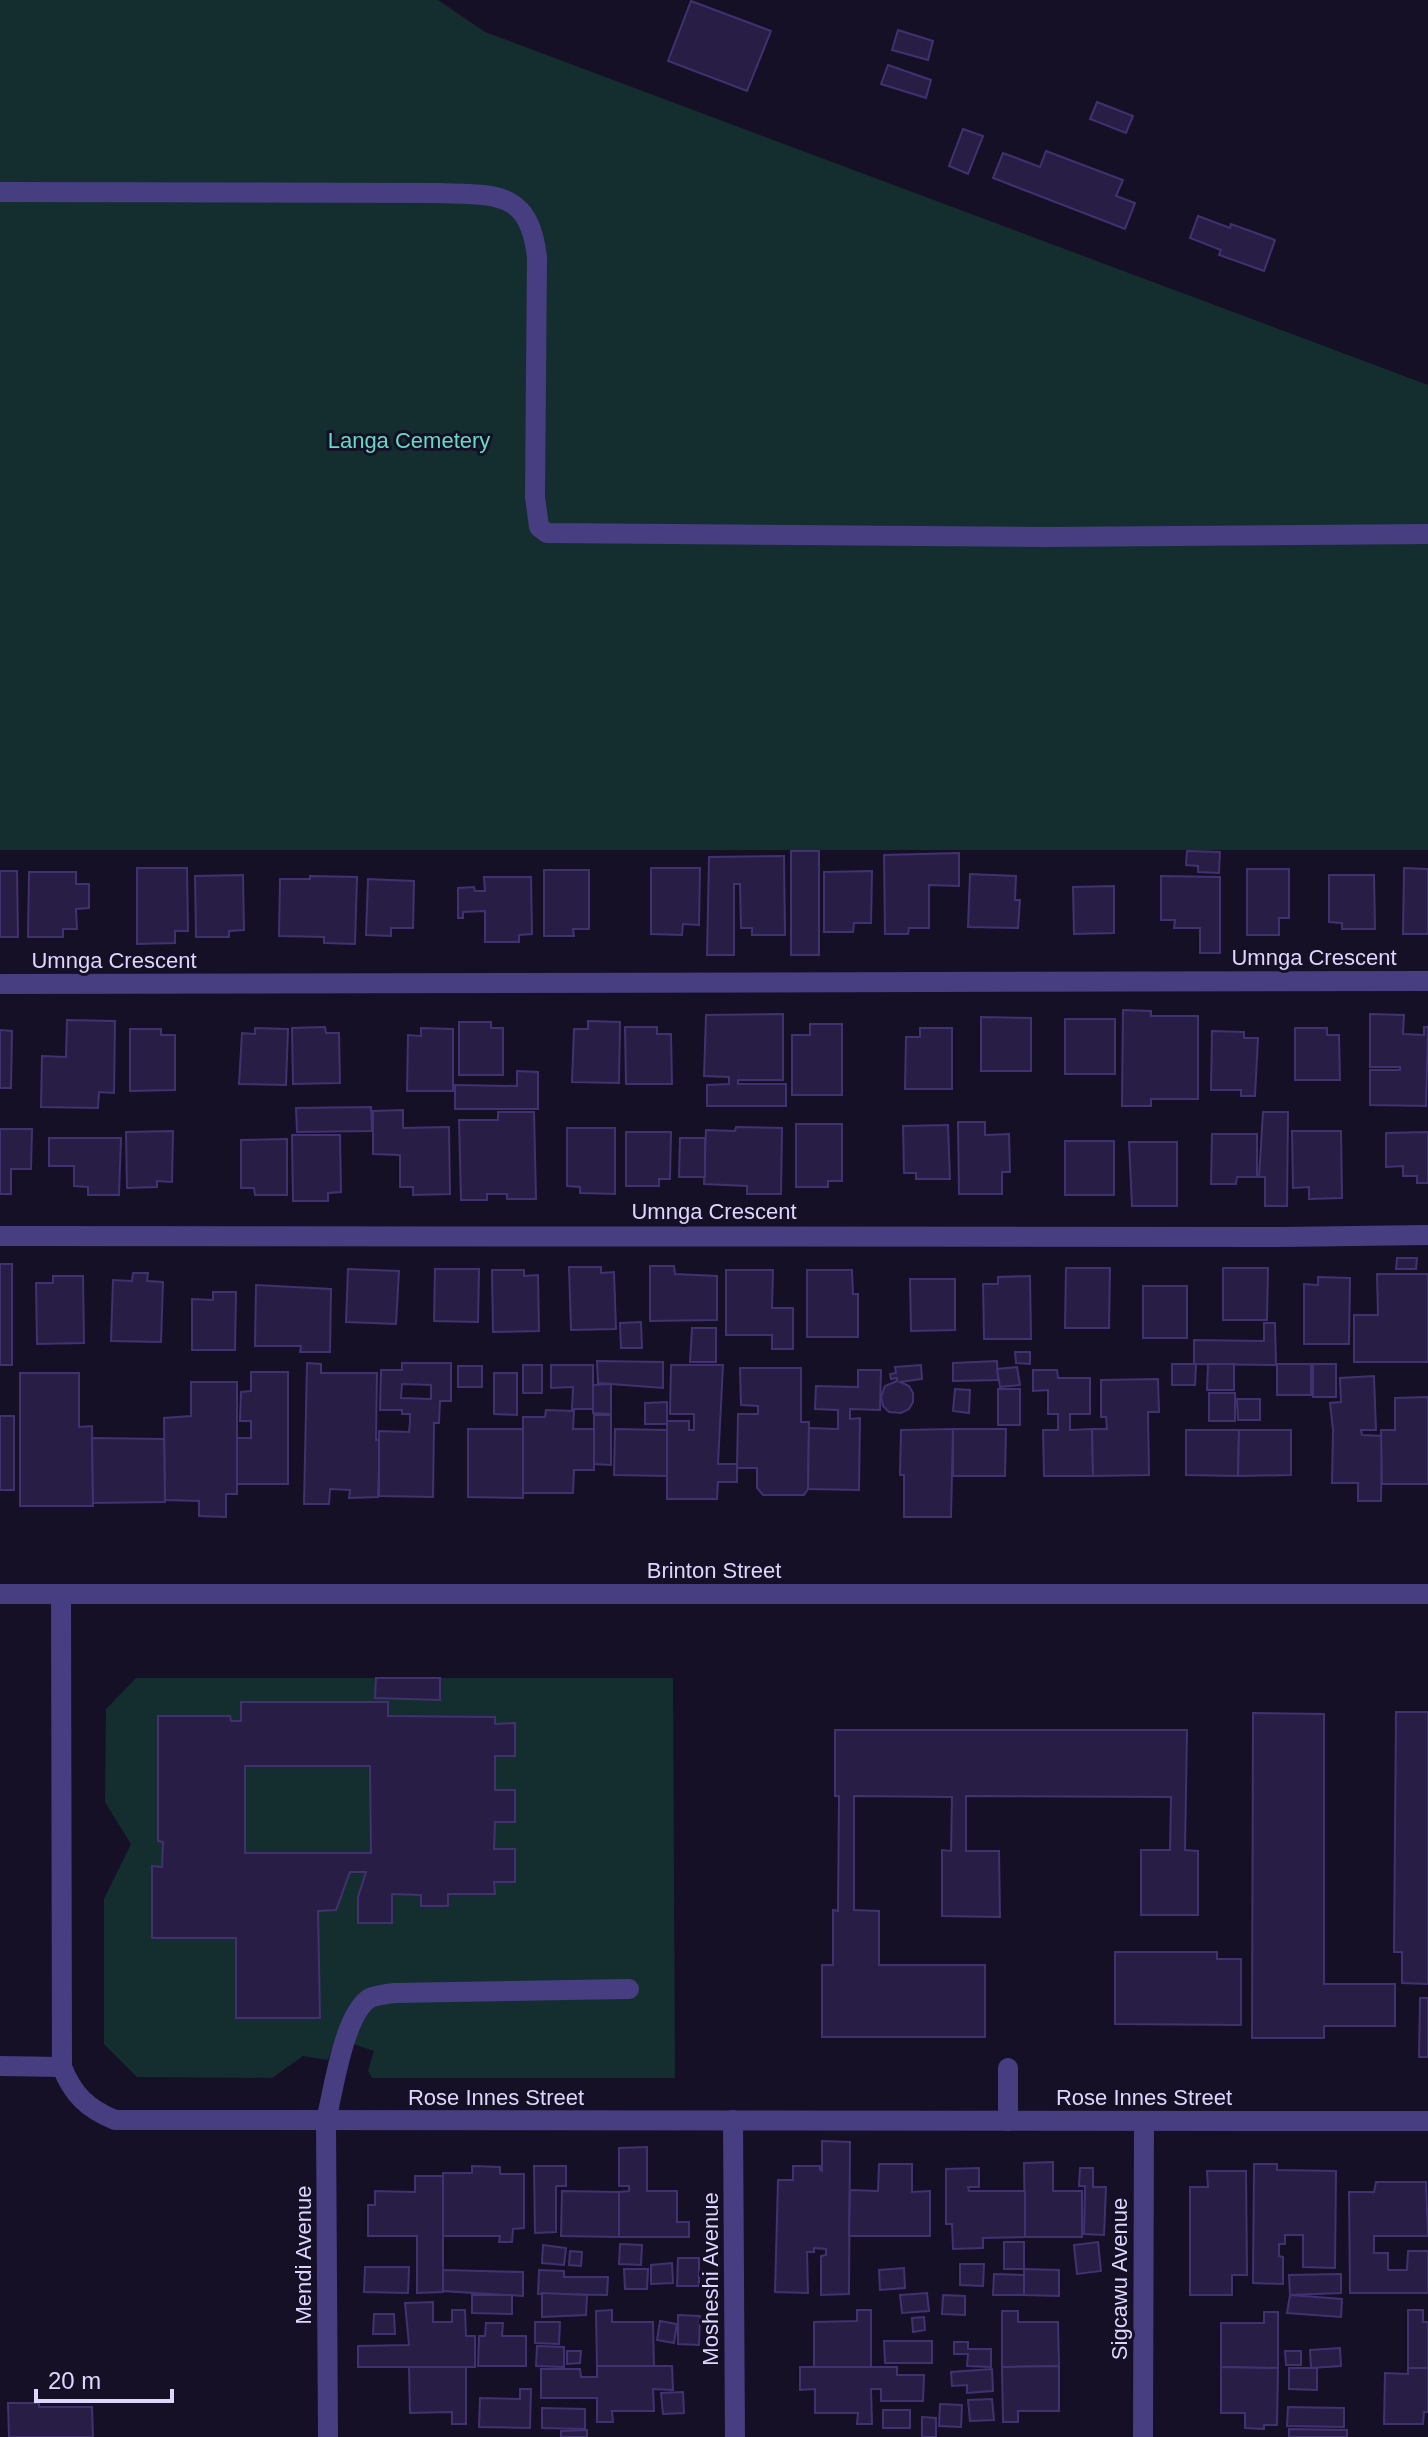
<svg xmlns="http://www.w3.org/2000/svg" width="1428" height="2437" font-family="Arial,sans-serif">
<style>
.green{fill:#142e2f}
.building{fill:#281e45;stroke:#423170;stroke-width:2;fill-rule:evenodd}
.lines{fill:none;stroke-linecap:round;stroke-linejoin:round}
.lane{stroke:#463e81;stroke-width:20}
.street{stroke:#463e81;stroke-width:20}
.labels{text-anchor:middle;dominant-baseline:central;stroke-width:6;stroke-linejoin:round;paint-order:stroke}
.park-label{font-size:22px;fill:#66d9c5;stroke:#151025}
.street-label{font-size:22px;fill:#ded7fd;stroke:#151025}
</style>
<rect width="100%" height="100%" fill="#151025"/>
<g class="green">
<polygon points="0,0 438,0 485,32 1428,385 1428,850 0,850"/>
<polygon points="136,1678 673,1678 675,2078 372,2078 368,2071 374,2051 336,2038 328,2060 303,2056 272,2078 137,2077 104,2044 104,1899 131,1844 105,1802 106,1709"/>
</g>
<g class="building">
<polygon points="691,1 771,31 747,91 668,61"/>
<polygon points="898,30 933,41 928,60 892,50"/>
<polygon points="888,65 931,80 926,98 881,84"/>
<polygon points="1097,102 1133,116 1126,133 1090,119"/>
<polygon points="963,129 983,136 968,174 949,166"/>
<polygon points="1046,151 1123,180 1116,196 1135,203 1125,229 993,178 1003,153 1040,167"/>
<polygon points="1198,216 1230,228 1231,224 1275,240 1264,271 1219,255 1221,250 1190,238"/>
<rect x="791" y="851" width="28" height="104"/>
<polygon points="1187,851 1220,852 1219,873 1198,872 1198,866 1186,865"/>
<polygon points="959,853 959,886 929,885 929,928 909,928 908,934 885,934 884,855"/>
<polygon points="784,856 785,935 752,935 752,928 741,928 740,884 734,884 734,955 707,955 709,857"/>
<polygon points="137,868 187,868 188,931 175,931 175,943 137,944"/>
<polygon points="651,868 700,868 699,925 683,924 682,935 651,934"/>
<polygon points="1404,868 1428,869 1428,934 1403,934"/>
<polygon points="1247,869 1289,869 1289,918 1279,918 1279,935 1247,935"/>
<polygon points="544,870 589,870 589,929 573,929 574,936 544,936"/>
<polygon points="0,871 17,871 18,937 0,937"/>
<polygon points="872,871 871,923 854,923 853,932 824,932 824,872"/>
<polygon points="29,872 76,872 76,884 89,884 89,908 76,909 77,929 63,929 63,937 28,937"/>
<polygon points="970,874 1016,876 1015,900 1020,900 1018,928 968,927"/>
<polygon points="243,875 244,930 229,931 229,937 196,937 195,876"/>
<polygon points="1329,875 1374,875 1375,929 1342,929 1342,923 1329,922"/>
<polygon points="310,876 357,877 355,944 324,943 324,937 279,936 280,879 310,879"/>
<polygon points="1161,876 1220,877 1220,953 1200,953 1200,928 1174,928 1175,920 1161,920"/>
<polygon points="484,877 531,877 532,934 519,935 519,942 485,942 485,911 463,912 463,918 458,918 458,888 474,887 475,891 485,891"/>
<polygon points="368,879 414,881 413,928 391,928 391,936 366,935"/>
<polygon points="1114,886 1114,933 1074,934 1073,887"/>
<polygon points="1123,1010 1151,1011 1151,1016 1198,1016 1198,1099 1151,1099 1151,1106 1122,1106"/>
<polygon points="783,1014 783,1080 738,1080 738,1084 786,1084 786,1106 707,1106 707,1085 729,1084 729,1077 704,1076 706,1015"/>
<polygon points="1370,1014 1404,1015 1403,1034 1424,1035 1424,1027 1428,1027 1426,1106 1370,1105 1370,1070 1400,1070 1400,1067 1370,1067"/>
<polygon points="981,1017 1031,1018 1031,1071 981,1071"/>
<rect x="1065" y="1019" width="50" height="55"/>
<polygon points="67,1020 115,1021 114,1093 99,1092 98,1108 41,1107 42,1056 66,1057"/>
<polygon points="588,1021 620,1022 619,1083 572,1082 574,1029 588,1029"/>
<polygon points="459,1022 491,1022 491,1028 503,1028 503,1075 459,1075"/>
<polygon points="810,1024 842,1024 842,1095 792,1095 792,1035 810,1035"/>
<polygon points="325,1027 326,1033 339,1033 340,1083 293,1084 292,1028"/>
<polygon points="625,1027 657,1027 657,1034 671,1034 672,1084 626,1084"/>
<polygon points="255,1028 288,1029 286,1085 239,1084 242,1033 255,1034"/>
<polygon points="421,1028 453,1029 453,1091 407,1091 408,1035 421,1036"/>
<polygon points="920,1028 952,1028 952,1089 905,1089 906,1037 920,1037"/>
<polygon points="1295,1028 1327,1028 1327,1035 1339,1035 1340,1080 1295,1080"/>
<polygon points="130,1029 161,1029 161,1035 175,1035 175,1090 130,1091"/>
<polygon points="0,1030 12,1031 11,1088 0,1088"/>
<polygon points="1212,1031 1244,1032 1244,1038 1258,1038 1255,1096 1241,1096 1241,1090 1211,1090"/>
<polygon points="517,1071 538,1072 538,1109 455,1109 455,1085 517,1086"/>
<polygon points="371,1107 372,1131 297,1132 296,1108"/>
<polygon points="403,1110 403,1128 449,1127 450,1194 413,1195 413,1187 400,1187 400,1155 373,1154 373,1111"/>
<polygon points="498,1112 534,1112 536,1199 507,1199 507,1194 487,1194 487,1200 461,1200 459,1120 498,1120"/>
<polygon points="1263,1112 1288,1112 1287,1206 1265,1206 1265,1177 1259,1177"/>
<polygon points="958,1122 985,1122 985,1135 1009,1134 1010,1172 1002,1172 1002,1194 959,1194"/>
<polygon points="796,1124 842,1124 842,1181 828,1181 828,1187 796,1187"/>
<polygon points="948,1125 950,1179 916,1179 916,1173 904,1173 903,1126"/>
<polygon points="736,1127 782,1128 781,1194 747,1194 747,1186 704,1184 706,1130 735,1131"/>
<polygon points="567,1128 615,1128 615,1194 580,1193 580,1187 567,1186"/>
<polygon points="0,1129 32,1129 31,1169 11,1169 11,1194 0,1194"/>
<polygon points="173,1131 172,1182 157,1181 157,1187 127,1188 126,1132"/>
<polygon points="1292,1131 1341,1131 1342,1198 1309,1199 1309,1187 1293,1188"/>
<polygon points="626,1132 671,1132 670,1179 659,1179 659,1186 626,1186"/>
<polygon points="1428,1132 1428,1183 1417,1183 1417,1176 1403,1176 1403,1166 1386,1167 1386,1133"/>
<polygon points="1212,1134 1257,1134 1257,1177 1237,1177 1236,1184 1211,1184"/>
<polygon points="292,1135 340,1135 341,1192 328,1193 328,1201 293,1201"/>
<polygon points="49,1138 121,1138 119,1195 88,1195 88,1187 74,1186 74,1166 49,1166"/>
<polygon points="680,1138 705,1138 705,1177 679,1177"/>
<polygon points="287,1139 287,1195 255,1195 254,1188 241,1188 241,1140"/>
<rect x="1065" y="1141" width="49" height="54"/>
<polygon points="1129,1142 1177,1142 1177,1206 1132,1206"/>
<polygon points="1397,1258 1417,1258 1416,1269 1396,1269"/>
<rect x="0" y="1264" width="12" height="101"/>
<polygon points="650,1266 674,1266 675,1274 717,1276 717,1320 650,1321"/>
<polygon points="569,1267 601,1267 601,1273 614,1272 616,1329 571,1330"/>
<polygon points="1066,1268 1110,1268 1109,1328 1065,1328"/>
<polygon points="1223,1268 1268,1268 1267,1320 1223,1320"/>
<polygon points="348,1269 399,1271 396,1324 346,1322"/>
<polygon points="435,1269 479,1269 478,1322 434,1321"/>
<polygon points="492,1270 524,1270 524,1276 538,1275 539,1331 493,1332"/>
<polygon points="726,1270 773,1270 772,1308 793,1308 793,1349 772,1349 772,1335 726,1335"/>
<polygon points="807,1270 852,1270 853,1294 858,1294 858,1337 807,1337"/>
<polygon points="133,1273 148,1273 147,1281 163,1282 161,1342 111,1341 113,1280 132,1281"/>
<polygon points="1377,1274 1428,1274 1428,1362 1354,1362 1354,1315 1378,1315"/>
<polygon points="53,1276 83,1276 84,1343 37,1344 36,1283 53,1283"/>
<polygon points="1030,1276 1031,1339 984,1339 983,1284 998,1284 998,1277"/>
<polygon points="1318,1277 1350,1278 1349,1344 1304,1344 1304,1284 1318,1285"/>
<polygon points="910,1279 955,1279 955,1330 911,1331"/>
<polygon points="256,1285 331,1289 330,1352 300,1352 301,1346 255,1346"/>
<rect x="1143" y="1286" width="44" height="52"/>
<polygon points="213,1292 236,1292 235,1350 192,1350 192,1299 213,1300"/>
<polygon points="641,1322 642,1348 621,1348 620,1323"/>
<polygon points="1264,1323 1275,1323 1276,1365 1194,1364 1194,1340 1264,1341"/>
<polygon points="692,1328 716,1328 716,1362 690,1362"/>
<polygon points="1015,1352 1030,1352 1030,1364 1016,1363"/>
<polygon points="597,1361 663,1362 663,1388 598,1383"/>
<polygon points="997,1361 998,1380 953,1381 953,1363"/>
<polygon points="307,1363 321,1364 321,1373 377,1373 376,1440 380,1439 378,1497 349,1498 350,1490 330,1489 329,1504 304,1504"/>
<path d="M402,1363h49v38h-11l-1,22h-5l-1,74 -54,-1v-65l30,1 1,-10v-8h-8v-4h-22l1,-40h21zM402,1384l29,1v14l-30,-1z"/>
<polygon points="1172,1364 1196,1364 1195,1385 1172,1385"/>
<polygon points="1208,1364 1234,1364 1234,1390 1207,1390"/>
<rect x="1277" y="1364" width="34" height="31"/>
<rect x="1313" y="1364" width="23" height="33"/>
<rect x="523" y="1365" width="19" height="28"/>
<polygon points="551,1365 593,1365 593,1409 572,1409 573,1387 551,1388"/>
<polygon points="671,1365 723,1365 718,1464 737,1464 737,1482 718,1482 717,1499 667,1499 667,1421 689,1421 689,1430 694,1430 694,1414 670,1414"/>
<polygon points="921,1365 922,1379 900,1382 909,1386 913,1393 913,1402 909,1409 901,1413 889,1412 883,1406 881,1397 885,1386 897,1381 897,1378 891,1379 890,1374 896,1373 895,1367"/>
<rect x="458" y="1366" width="24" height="21"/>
<polygon points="1017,1367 1020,1385 1000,1387 997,1369"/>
<polygon points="740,1368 801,1368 801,1422 809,1422 808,1489 804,1495 763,1495 757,1488 757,1468 737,1468 738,1414 758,1414 758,1406 741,1405"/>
<polygon points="858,1370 881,1370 880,1410 850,1409 850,1419 860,1418 859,1490 808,1489 809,1428 838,1429 838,1410 815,1409 816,1386 858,1387"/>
<polygon points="1033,1370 1057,1370 1058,1378 1090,1378 1090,1414 1070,1414 1070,1430 1092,1429 1093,1476 1044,1476 1043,1430 1058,1430 1058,1414 1048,1414 1048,1390 1033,1391"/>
<polygon points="251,1372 288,1372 288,1484 236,1484 237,1438 251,1438 251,1421 240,1421 241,1392 251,1391"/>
<polygon points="20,1373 79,1373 79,1427 92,1426 93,1506 20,1506"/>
<polygon points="494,1373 517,1373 517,1415 494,1414"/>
<polygon points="1374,1376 1376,1430 1361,1430 1362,1435 1382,1436 1381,1501 1358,1501 1358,1483 1332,1483 1333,1430 1330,1403 1341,1402 1340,1378"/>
<polygon points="1158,1379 1159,1412 1148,1412 1149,1475 1093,1476 1092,1429 1107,1429 1106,1417 1101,1417 1101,1380"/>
<polygon points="191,1382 237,1382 237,1494 226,1494 226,1517 199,1516 199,1501 165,1500 164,1418 191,1416"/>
<polygon points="611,1384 611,1414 593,1413 593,1385"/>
<polygon points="955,1389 970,1390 969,1413 953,1411"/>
<rect x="998" y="1389" width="22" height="36"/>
<rect x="1209" y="1393" width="26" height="28"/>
<polygon points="1428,1397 1428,1484 1382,1484 1381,1430 1395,1430 1395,1398"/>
<polygon points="1237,1399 1260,1399 1260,1420 1238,1420"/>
<polygon points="667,1402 667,1424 645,1424 645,1403"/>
<polygon points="546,1410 574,1411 573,1429 594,1429 594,1470 574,1470 573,1493 523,1493 523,1417 545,1417"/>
<polygon points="594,1415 611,1415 611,1465 594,1464"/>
<rect x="0" y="1416" width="14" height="74"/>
<polygon points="468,1429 523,1429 523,1498 468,1497"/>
<polygon points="615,1429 667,1430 667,1476 614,1475"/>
<polygon points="953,1429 951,1517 904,1517 904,1475 900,1475 901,1430"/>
<polygon points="953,1429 1006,1429 1005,1476 953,1476"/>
<polygon points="1186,1430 1239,1430 1238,1476 1186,1475"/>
<polygon points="1239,1430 1291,1430 1291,1475 1238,1476"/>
<polygon points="92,1438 164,1439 165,1502 93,1503"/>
<polygon points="376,1678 440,1678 440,1700 375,1698"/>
<path d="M241,1702h147v14l107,1v7l20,-1v33h-20v34h20v32h-20l-1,27h21v33h-21l1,12h-47v12h-27v-11l-29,-1v29h-34v-26l8,-25h-16l-14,38 -18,1 2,107h-84v-80h-84v-72l10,1 1,-25 -5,-1v-125h72l1,5h10zM245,1766h125l1,87h-126z"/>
<polygon points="1396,1712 1428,1712 1428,1984 1402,1983 1402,1952 1394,1952"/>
<polygon points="1253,1713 1324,1714 1324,1984 1395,1984 1395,2026 1324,2026 1324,2038 1252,2038"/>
<polygon points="835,1730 1187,1730 1185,1850 1198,1851 1198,1915 1141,1915 1141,1850 1170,1850 1171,1797 966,1796 966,1851 999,1851 1000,1917 942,1916 942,1850 951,1851 952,1797 854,1796 854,1910 879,1911 879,1965 985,1965 985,2037 822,2037 822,1965 833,1965 833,1910 838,1911 839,1796 835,1796"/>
<polygon points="1115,1952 1217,1952 1217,1959 1241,1959 1241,2025 1115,2024"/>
<polygon points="1420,1998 1428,1998 1428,2057 1419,2057"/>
<polygon points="822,2141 850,2142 849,2294 821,2295 821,2256 826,2255 826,2249 814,2248 814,2252 807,2252 808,2293 775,2292 778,2180 793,2180 793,2166 820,2166 820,2170 822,2171"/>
<polygon points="647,2147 647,2191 677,2191 677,2222 689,2222 689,2237 619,2237 619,2192 629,2191 629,2186 619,2186 619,2148"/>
<polygon points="1053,2162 1053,2191 1082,2191 1082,2237 1025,2237 1024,2163"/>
<polygon points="879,2164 912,2164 912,2192 930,2191 930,2236 849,2236 850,2190 878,2191"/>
<polygon points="1254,2164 1277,2164 1277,2170 1336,2171 1335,2268 1303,2267 1303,2235 1285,2235 1285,2244 1279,2244 1279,2256 1283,2257 1283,2284 1253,2283"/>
<polygon points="472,2166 500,2167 500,2174 524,2174 524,2228 513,2229 512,2242 499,2242 500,2236 443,2236 443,2173 472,2173"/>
<polygon points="534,2166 566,2166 566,2186 556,2186 556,2232 535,2233"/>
<polygon points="979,2168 979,2187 968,2187 969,2191 1025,2191 1025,2237 983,2238 983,2248 953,2249 952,2224 946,2224 946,2169"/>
<polygon points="1080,2168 1093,2168 1093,2187 1106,2187 1104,2235 1084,2234 1085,2186 1079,2186"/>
<polygon points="1207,2171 1246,2171 1247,2275 1232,2275 1232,2295 1190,2295 1190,2187 1208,2187"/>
<polygon points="415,2176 443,2176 443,2292 417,2293 417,2236 368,2236 368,2205 375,2205 375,2191 415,2192"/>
<polygon points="1376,2182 1426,2182 1428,2236 1374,2236 1374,2253 1388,2253 1388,2270 1407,2270 1408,2251 1428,2251 1428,2293 1350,2293 1349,2192 1374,2192"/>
<polygon points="562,2191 619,2192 619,2237 561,2236"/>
<rect x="1004" y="2242" width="20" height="27"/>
<polygon points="1098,2242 1101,2271 1077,2274 1074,2245"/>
<polygon points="620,2244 642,2245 641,2265 619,2264"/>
<polygon points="543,2245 566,2248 564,2265 542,2263"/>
<polygon points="570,2251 582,2252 581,2266 569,2265"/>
<polygon points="678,2258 699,2258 699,2286 677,2286"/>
<polygon points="672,2263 673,2283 651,2284 651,2265"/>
<polygon points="960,2264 984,2264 983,2286 960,2285"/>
<polygon points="365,2267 409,2267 408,2293 364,2292"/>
<polygon points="904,2268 905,2288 880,2290 879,2270"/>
<polygon points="624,2269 648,2269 647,2289 625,2289"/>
<polygon points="1024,2269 1059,2270 1059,2296 1024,2295"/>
<polygon points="443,2270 523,2272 523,2296 443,2291"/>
<polygon points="539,2270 564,2271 564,2277 608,2277 607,2295 538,2294"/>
<polygon points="994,2274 1024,2275 1024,2295 993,2295"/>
<polygon points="1341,2274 1341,2293 1290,2295 1289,2275"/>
<polygon points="542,2293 587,2295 586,2315 542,2317"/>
<polygon points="927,2293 929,2311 902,2313 900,2295"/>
<polygon points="472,2295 512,2295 512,2314 472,2313"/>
<polygon points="943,2295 965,2296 965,2315 942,2314"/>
<polygon points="1290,2295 1342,2299 1341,2317 1287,2313"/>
<polygon points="433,2302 433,2322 452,2322 452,2310 465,2310 466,2336 475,2336 475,2367 358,2367 358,2346 409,2345 405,2303"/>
<polygon points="612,2310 612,2322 653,2322 654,2367 597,2366 596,2311"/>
<polygon points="857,2310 871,2310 871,2367 814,2367 814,2322 857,2321"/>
<polygon points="1408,2310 1423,2310 1423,2322 1428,2322 1428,2368 1408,2368"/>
<polygon points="1002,2311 1018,2311 1018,2322 1058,2322 1059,2366 1002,2367"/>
<polygon points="1264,2312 1278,2312 1278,2368 1221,2367 1221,2323 1264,2323"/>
<polygon points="374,2314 394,2314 395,2334 373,2334"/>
<polygon points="678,2315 700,2316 699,2345 678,2344"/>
<polygon points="924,2317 925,2330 913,2332 912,2318"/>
<polygon points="660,2321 677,2324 674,2343 657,2340"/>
<polygon points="535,2322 560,2322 559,2344 535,2343"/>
<polygon points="486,2323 503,2323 502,2336 526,2336 526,2366 478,2366 479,2336 485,2336"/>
<polygon points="884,2341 932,2341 932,2363 885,2363"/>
<polygon points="954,2342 968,2342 968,2349 991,2349 991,2367 967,2366 968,2354 954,2354"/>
<polygon points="537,2346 564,2347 564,2367 536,2366"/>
<polygon points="1340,2348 1341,2366 1311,2368 1310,2350"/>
<polygon points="567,2351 581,2351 580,2363 567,2364"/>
<polygon points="1285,2351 1301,2351 1301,2365 1286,2365"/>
<polygon points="597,2366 672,2366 673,2390 653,2389 654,2411 612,2411 613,2422 597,2422 597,2398 541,2398 541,2369 580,2369 581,2377 597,2377"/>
<polygon points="1059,2366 1059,2411 1018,2411 1018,2422 1003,2422 1002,2367"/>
<polygon points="409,2367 466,2367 466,2424 452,2424 452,2412 410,2413"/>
<polygon points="800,2367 897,2367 897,2375 924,2375 923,2401 881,2401 881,2389 871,2389 872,2424 857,2424 858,2413 815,2413 815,2389 800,2390"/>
<polygon points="1221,2367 1278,2368 1277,2425 1264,2425 1264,2429 1245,2428 1245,2413 1221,2413"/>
<polygon points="1289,2368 1317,2368 1317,2390 1289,2389"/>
<polygon points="1408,2368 1428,2368 1428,2412 1424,2412 1423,2424 1384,2424 1385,2373 1408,2374"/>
<polygon points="992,2369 993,2391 967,2393 967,2385 952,2386 951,2372"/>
<polygon points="520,2389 531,2389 530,2428 479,2427 480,2398 520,2399"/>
<polygon points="683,2392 684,2413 663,2414 661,2393"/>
<polygon points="992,2399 994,2420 970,2421 968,2400"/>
<polygon points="8,2403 39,2403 39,2407 92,2407 93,2437 9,2437"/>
<polygon points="940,2404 962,2405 961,2427 939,2426"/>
<polygon points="1288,2407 1344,2408 1344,2427 1287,2426"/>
<polygon points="542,2408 585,2409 585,2429 542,2428"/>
<rect x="883" y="2410" width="27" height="18"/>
<polygon points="922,2417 936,2418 936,2437 922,2437"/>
<polygon points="1289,2429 1347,2430 1347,2437 1289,2437"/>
<polygon points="587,2430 587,2437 561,2437 561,2431"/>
</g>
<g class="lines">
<g class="lane">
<path d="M0,192l439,1c57,2 90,-3 98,64l-2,240 4,30 8,6 497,4 384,-3"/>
<polyline points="0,2066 62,2067"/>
<polyline points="1008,2068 1008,2121"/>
<path d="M326,2121c7,-29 18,-108 44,-123 6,-3 17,-4 24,-5l235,-4"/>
</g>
<g class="street">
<polyline points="0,984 1428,981"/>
<polyline points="0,1236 1280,1237 1428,1235"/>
<polyline points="0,1594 1428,1594"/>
<path d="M61,1594l1,473c11,28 26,42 53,53l1313,1"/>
<polyline points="733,2120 735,2437"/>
<polyline points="326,2121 328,2437"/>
<polyline points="1143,2437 1144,2121"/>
</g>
</g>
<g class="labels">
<g class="park-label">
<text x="409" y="440">Langa Cemetery</text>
</g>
<g class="street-label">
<text x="1314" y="957">Umnga Crescent</text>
<text x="114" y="960">Umnga Crescent</text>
<text x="714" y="1211">Umnga Crescent</text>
<text x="714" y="1570">Brinton Street</text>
<text x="496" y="2097">Rose Innes Street</text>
<text x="1144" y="2097">Rose Innes Street</text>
<text transform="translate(303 2255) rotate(-90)">Mendi Avenue</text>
<text transform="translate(710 2279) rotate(-90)">Mosheshi Avenue</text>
<text transform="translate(1119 2279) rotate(-90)">Sigcawu Avenue</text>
</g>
</g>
<path d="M36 2389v12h136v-12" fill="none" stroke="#ded7fd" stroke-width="4"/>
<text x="48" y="2389" font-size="24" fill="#ded7fd" stroke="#151025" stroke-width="6" paint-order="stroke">20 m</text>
</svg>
